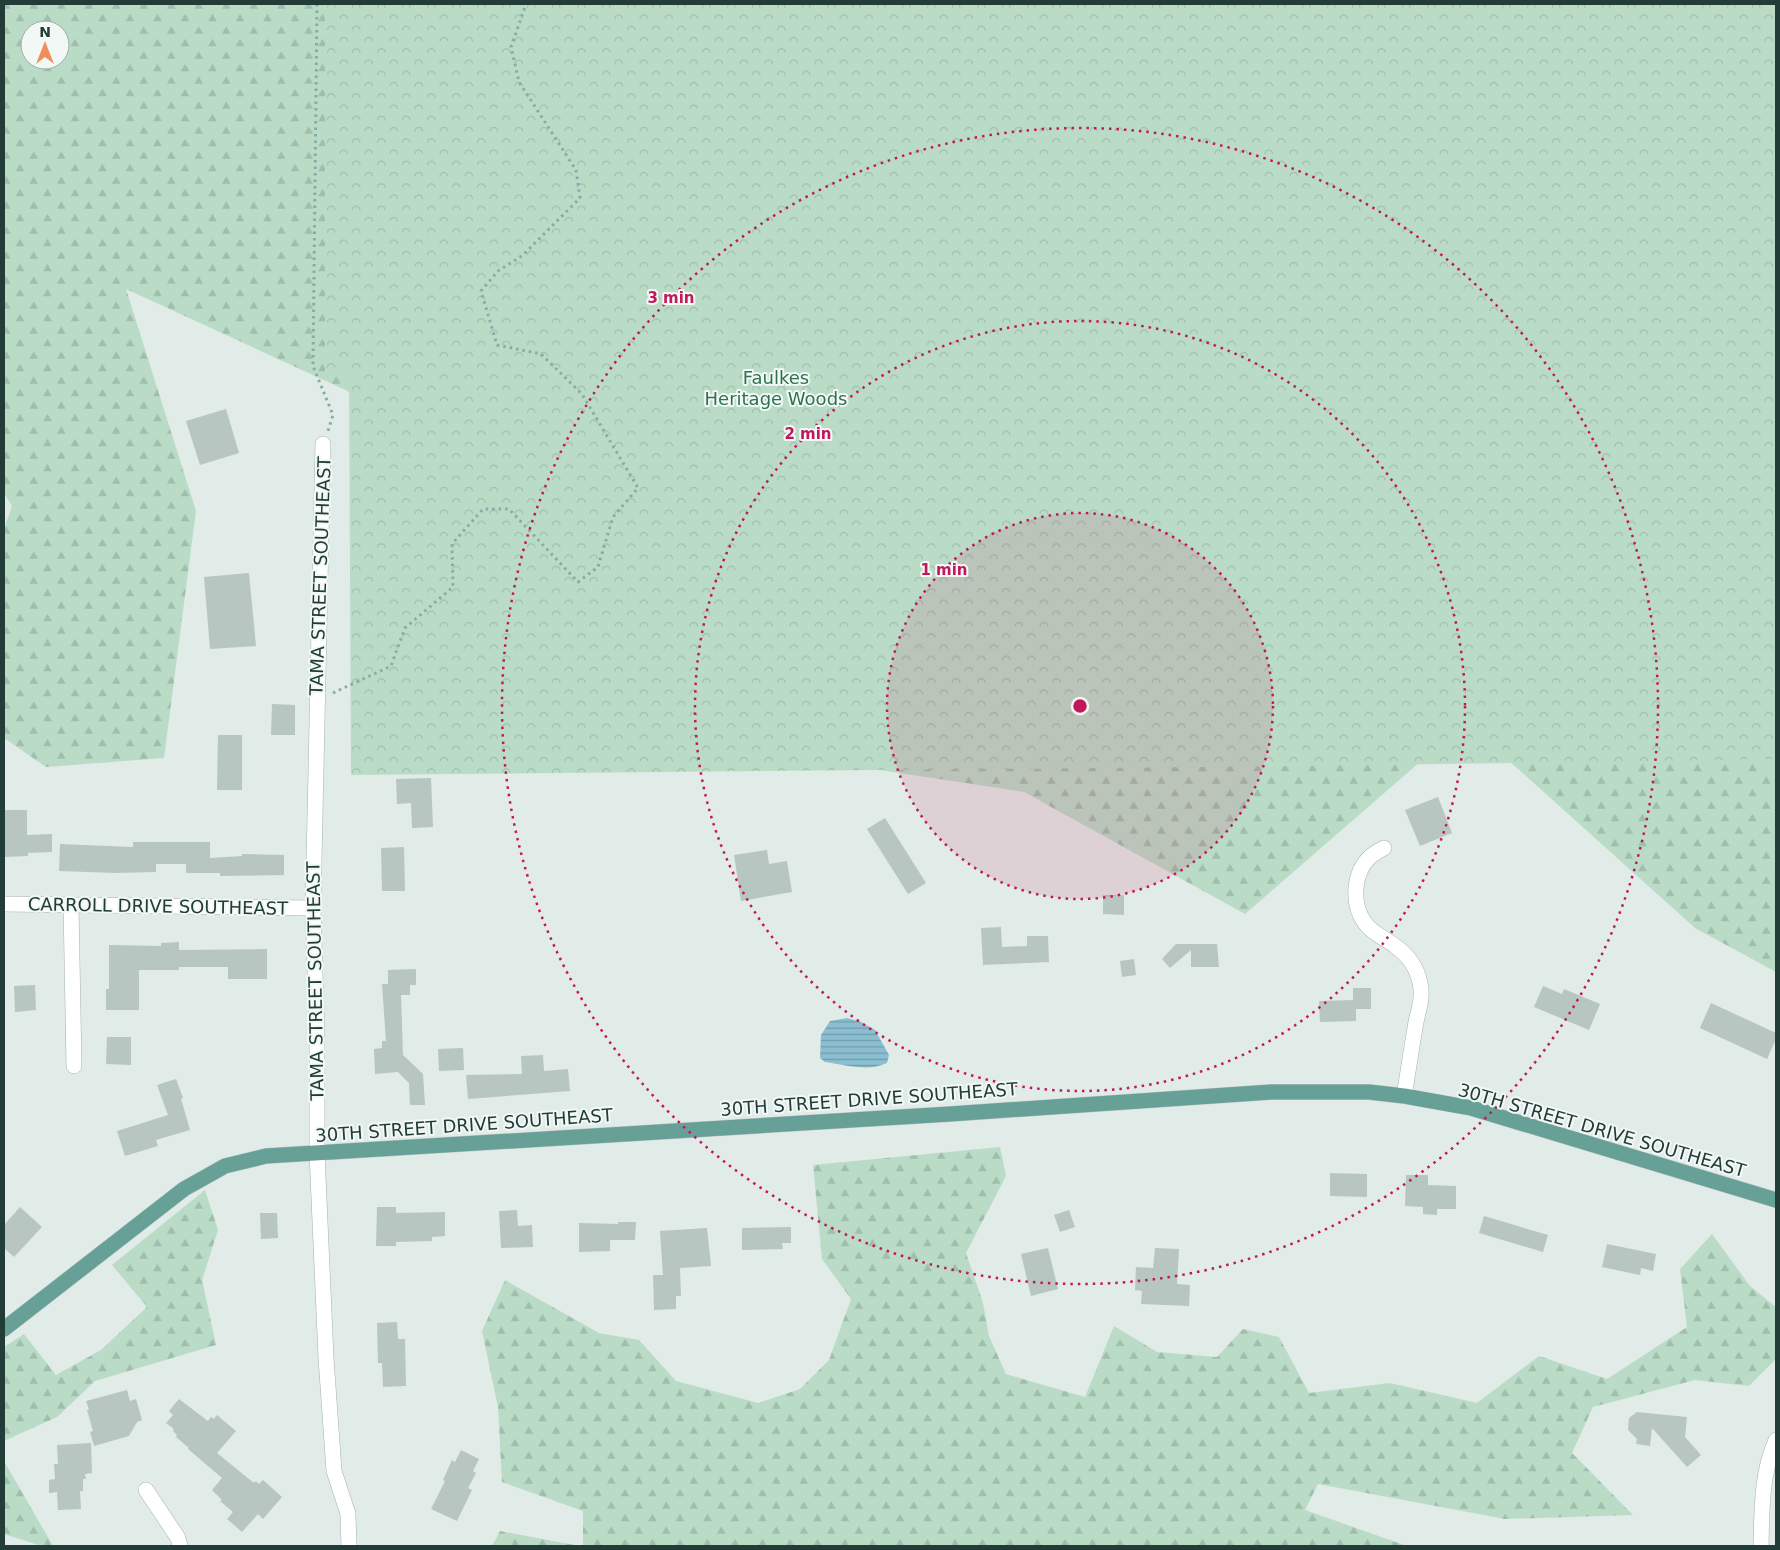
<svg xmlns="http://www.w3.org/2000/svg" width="1780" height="1550" font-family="'DejaVu Sans',sans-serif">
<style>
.forest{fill:url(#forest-firs);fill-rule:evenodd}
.park{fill:url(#park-crowns)}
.water{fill:url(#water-rules)}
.building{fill:#b7c6c1}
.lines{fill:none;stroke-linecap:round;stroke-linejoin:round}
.minor-casing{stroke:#a4b3af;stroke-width:16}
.major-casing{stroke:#c1c8c7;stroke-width:16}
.path{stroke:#82aea5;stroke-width:3;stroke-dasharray:2.5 4;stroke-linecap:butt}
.minor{stroke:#fff;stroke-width:15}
.major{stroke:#67a097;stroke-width:15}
.ring{fill:none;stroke:#c2185b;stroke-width:2.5;stroke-dasharray:2.5 5}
.labels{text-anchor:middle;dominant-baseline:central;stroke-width:4;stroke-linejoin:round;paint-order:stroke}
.park-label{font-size:18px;fill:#2d724e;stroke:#f2f8f5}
.street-label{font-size:18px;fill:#223c37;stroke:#f2f8f5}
.centre{fill:#c2185b;stroke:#f2f8f5;stroke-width:2.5}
.ring-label{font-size:15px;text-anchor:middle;font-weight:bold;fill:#c2185b;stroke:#f2f8f5;stroke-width:4;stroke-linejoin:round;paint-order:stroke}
</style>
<defs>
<pattern id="forest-firs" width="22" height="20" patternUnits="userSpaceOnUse" patternTransform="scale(1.25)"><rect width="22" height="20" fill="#badcc7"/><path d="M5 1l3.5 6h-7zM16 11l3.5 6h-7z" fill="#a0beac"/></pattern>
<pattern id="park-crowns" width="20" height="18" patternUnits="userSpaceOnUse" patternTransform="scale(1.25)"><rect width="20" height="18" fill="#badcc7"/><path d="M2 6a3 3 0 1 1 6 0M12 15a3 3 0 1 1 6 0" fill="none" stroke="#a0beac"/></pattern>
<pattern id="water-rules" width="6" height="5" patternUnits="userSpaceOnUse" patternTransform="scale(1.25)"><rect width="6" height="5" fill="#8abed0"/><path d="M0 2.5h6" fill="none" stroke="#709caa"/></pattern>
</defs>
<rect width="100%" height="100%" fill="#e1ebe8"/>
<g class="forest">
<path d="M4,4h1772v968l-81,-44 -229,-206 -221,192 -221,-122 -459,-70 -189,-318 -250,-115 70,222 -32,247 -118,9 -42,-29v-209l8,-23 -8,-13zM30,30h30v30h-30z"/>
<polygon points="1000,1147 1006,1176 966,1253 983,1303 989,1336 1006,1374 1085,1397 1114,1326 1157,1352 1217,1357 1243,1329 1279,1337 1309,1393 1390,1383 1477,1403 1539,1356 1607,1379 1687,1327 1680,1269 1712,1234 1750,1286 1776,1307 1776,1359 1749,1386 1695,1380 1593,1407 1572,1453 1633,1515 1505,1519 1318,1484 1305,1510 1407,1546 583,1546 583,1511 502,1482 498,1407 482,1331 505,1280 599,1333 639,1340 676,1381 758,1403 800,1389 829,1360 851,1299 822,1259 813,1165"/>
<polygon points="205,1190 218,1230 202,1280 216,1345 95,1381 57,1417 4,1441 4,1347 24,1334 56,1375 101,1350 147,1307 112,1265"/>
<polygon points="4,1461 53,1546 42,1546 4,1534"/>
<polygon points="500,1531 580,1546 492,1546"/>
</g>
<polygon class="park" points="325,4 1776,4 1776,759 1299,766 351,775 349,373 325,372"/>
<path class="water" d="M847,1018l14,4 14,8 14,25 -2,8c-20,9 -40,2 -62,-1l-5,-4 1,-23 9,-14z"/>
<g class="building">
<polygon points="226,409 239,453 200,465 186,421"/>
<polygon points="249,573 256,646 210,649 204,577"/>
<polygon points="272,704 295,705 295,735 271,735"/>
<polygon points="218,735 242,735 242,790 217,790"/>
<polygon points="431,778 433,827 412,828 411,803 397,804 396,779"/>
<polygon points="1438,797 1452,833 1420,846 1405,810"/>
<polygon points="4,810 27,810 27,835 52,834 52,852 28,853 28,856 4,857"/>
<polygon points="885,818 926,883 908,894 867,829"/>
<polygon points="133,842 210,842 210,858 242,856 242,854 284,855 284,875 220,876 220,873 186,873 186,864 156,864 156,872 115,873 59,871 60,844 133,847"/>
<polygon points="404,847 405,891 382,891 381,848"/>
<polygon points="767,850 769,864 787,861 792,892 741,901 734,855"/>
<polygon points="1103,895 1124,895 1124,915 1103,914"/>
<polygon points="1001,927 1002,947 1027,946 1027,936 1048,936 1049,962 983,965 981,928"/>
<polygon points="179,942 179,950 267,949 267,979 228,979 228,967 179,967 179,970 139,970 139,1010 106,1010 106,989 109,989 109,945 161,946 161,943"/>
<polygon points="1176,944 1217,944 1219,967 1191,967 1191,950 1170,968 1162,959"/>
<polygon points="1134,959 1136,975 1122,977 1120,961"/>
<polygon points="416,969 416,985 410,985 410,995 401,995 403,1055 423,1074 425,1105 410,1105 409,1083 398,1072 375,1074 374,1049 382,1048 382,1041 386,1041 382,984 388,984 388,970"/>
<polygon points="35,985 36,1010 15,1012 14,986"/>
<polygon points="1543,986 1562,994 1564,989 1600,1004 1589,1030 1534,1007"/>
<polygon points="1353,988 1371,988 1371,1009 1356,1009 1356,1021 1320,1022 1319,1001 1353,1000"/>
<polygon points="1711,1003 1776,1033 1776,1039 1767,1059 1700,1028"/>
<polygon points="107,1037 131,1037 131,1065 106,1064"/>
<polygon points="463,1048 464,1070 439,1071 438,1049"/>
<polygon points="543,1055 544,1071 568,1069 570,1091 468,1099 466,1075 522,1074 521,1056"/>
<polygon points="176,1079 183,1098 181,1099 190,1130 156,1140 158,1146 125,1156 117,1131 168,1115 157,1085"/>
<polygon points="1330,1173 1367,1174 1367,1197 1330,1196"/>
<polygon points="1406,1175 1428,1175 1428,1185 1456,1186 1456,1209 1437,1209 1437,1215 1423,1214 1423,1207 1405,1206"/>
<polygon points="20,1207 42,1227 14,1257 4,1248 4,1225"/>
<polygon points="377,1207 396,1207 396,1213 445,1212 445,1236 432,1237 432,1241 396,1242 396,1246 376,1246"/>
<polygon points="517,1210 518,1226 532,1225 533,1247 501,1248 499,1211"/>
<polygon points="1069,1210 1075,1227 1060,1232 1054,1215"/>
<polygon points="260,1213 277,1213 278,1238 261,1239"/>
<polygon points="1484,1216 1548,1235 1543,1252 1479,1233"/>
<polygon points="618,1222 636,1222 635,1240 610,1240 610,1251 579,1252 579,1223 618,1224"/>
<polygon points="791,1227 791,1243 782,1243 783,1249 742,1250 742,1228"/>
<polygon points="707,1228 711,1266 680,1268 681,1296 676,1296 676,1309 654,1310 653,1275 663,1275 660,1231"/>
<polygon points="1607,1244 1656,1254 1653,1271 1641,1268 1640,1275 1602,1267"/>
<polygon points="1048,1248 1058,1289 1031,1296 1021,1254"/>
<polygon points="1155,1248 1179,1249 1177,1284 1190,1285 1189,1306 1141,1304 1142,1291 1135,1290 1136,1267 1153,1268"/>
<polygon points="397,1322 398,1339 405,1339 406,1386 383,1387 382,1363 378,1363 377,1323"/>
<polygon points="127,1390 130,1401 136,1399 142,1420 137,1422 129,1436 94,1446 90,1432 93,1431 87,1410 89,1410 86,1401"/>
<polygon points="179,1399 208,1421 211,1417 214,1419 217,1415 236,1431 217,1453 254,1483 256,1481 259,1484 263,1480 282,1497 263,1519 258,1514 242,1532 227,1519 233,1512 220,1501 222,1500 212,1490 222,1478 188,1449 189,1448 176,1437 177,1435 173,1431 174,1429 166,1423 173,1415 169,1411"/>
<polygon points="1637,1412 1687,1417 1685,1437 1701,1455 1687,1467 1652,1428 1650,1446 1636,1444 1637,1439 1628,1430 1629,1418"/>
<polygon points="91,1443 92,1473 85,1474 86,1479 83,1479 83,1491 80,1491 81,1509 58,1510 57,1492 49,1493 49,1480 55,1479 54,1464 58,1464 57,1445"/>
<polygon points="461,1450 479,1459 473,1471 476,1473 468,1488 472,1490 457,1521 431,1509 445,1481 443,1480 452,1460 455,1462"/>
</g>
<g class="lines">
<g class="minor-casing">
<g id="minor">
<polyline points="323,444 313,908 317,1038 317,1153 326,1358 334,1471 348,1514 349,1546"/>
<path d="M1384,848c-4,2 -9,5 -13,8 -18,16 -20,48 -6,67 8,11 20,15 30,23 13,9 22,22 25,37 4,17 -3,29 -5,45 -4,23 -7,45 -11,68"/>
<polyline points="4,904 313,908"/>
<polyline points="71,905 74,1066"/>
<polyline points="146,1490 178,1538 180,1546"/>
<path d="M1761,1546c1,-36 0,-72 15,-106"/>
</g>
</g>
<g class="major-casing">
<polyline id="major" points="4,1329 184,1189 225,1166 266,1156 950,1114 1271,1092 1369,1092 1404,1096 1471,1108 1776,1200"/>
</g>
<g class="path">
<polyline points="317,4 313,366 333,415 328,431"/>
<polyline points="333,693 391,666 405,628 453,587 452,544 483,509 509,509 578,582 598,567 613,517 638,488 582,394 541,354 497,345 481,291 498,271 523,255 580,198 576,170 519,82 511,47 526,4"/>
</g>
<use href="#minor" class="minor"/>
<use href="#major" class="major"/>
</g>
<circle cx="1080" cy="706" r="193" fill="#c2185b" fill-opacity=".12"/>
<g class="ring">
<circle cx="1080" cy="706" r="193"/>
<circle cx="1080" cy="706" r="385"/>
<circle cx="1080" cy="706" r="578"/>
</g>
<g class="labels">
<g class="park-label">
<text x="776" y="377">Faulkes<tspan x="776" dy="21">Heritage Woods</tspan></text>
</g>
<g class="street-label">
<text transform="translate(320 576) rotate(-88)">TAMA STREET SOUTHEAST</text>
<text transform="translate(158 906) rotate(1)">CARROLL DRIVE SOUTHEAST</text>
<text transform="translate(315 981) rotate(-91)">TAMA STREET SOUTHEAST</text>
<text transform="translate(869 1099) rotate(-4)">30TH STREET DRIVE SOUTHEAST</text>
<text transform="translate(464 1125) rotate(-4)">30TH STREET DRIVE SOUTHEAST</text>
<text transform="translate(1602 1130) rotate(16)">30TH STREET DRIVE SOUTHEAST</text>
</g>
</g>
<circle cx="1080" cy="706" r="8" class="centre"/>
<g class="ring-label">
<text x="671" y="303">3 min</text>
<text x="808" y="439">2 min</text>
<text x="944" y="575">1 min</text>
</g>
<rect width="1780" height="1550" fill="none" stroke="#223c37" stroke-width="10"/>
<g transform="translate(45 45)"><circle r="24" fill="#f2f8f5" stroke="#9fada9"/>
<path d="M0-4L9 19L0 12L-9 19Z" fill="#ef8e5c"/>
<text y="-8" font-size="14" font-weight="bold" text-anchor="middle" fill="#223c37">N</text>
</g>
</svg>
